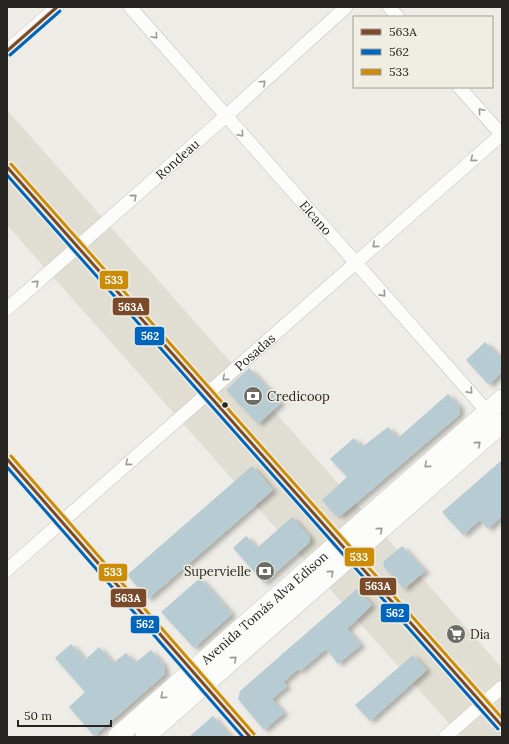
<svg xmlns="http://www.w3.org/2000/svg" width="509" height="744" font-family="Lora,serif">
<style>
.built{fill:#e0ddd2}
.building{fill:#b6ccd2;filter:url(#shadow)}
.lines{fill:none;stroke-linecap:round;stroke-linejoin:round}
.minor-casing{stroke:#c4c3bf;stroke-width:14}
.secondary-casing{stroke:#c4c3bf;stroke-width:20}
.minor{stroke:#fcfcfb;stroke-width:13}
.secondary{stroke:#fcfcfb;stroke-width:19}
.bus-1-casing{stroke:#f0ede3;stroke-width:6}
.bus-2-casing{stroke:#f0ede3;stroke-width:6}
.bus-3-casing{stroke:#f0ede3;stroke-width:6}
.bus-1{stroke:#7a4b2a;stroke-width:3}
.bus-2{stroke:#0065bd;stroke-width:3}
.bus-3{stroke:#cd8c07;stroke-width:3}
.oneway{stroke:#9c9b99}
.bus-dot{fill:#272522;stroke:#f0ede3;stroke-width:1.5}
.labels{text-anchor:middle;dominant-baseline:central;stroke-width:3;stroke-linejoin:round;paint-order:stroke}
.street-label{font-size:13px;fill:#272522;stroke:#f0ede3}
.poi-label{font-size:13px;fill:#272522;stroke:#f0ede3;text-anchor:start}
.line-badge{stroke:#f0ede3;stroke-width:1.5}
.badge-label{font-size:11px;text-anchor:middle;font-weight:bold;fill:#fff}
</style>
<defs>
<filter id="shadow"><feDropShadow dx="4.5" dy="2.5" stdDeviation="2" flood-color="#0004"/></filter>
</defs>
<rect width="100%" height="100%" fill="#edece6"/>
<polygon class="built" points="7,110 502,668 502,737 461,737 7,225"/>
<g class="building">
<polygon points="485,342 502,359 502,372 489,385 466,360"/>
<polygon points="249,368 281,403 258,424 226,390"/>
<polygon points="448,394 460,407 459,415 349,509 340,516 334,514 322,500 347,477 330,459 354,438 362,447 388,427 398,438"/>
<polygon points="502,460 502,516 488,529 480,520 463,535 442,512"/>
<polygon points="252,466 273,490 148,599 127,575"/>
<polygon points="292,517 310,537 310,542 264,583 233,548 246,536 257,548"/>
<polygon points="402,546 425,571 404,589 384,567 383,562"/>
<polygon points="200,578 232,614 194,648 161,612"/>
<polygon points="357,589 372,605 347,629 361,645 338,664 326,649 300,671 298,669 283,682 287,686 272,699 284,713 264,730 238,699 240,691"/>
<polygon points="71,644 85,660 99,647 113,663 126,653 135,663 151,650 164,665 165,674 94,736 69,707 85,692 55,658"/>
<polygon points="413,655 427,670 370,721 355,705"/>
<polygon points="213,716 231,737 189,737"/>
</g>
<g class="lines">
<g class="minor-casing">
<g id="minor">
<path id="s1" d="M130,7l363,411"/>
<polyline points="389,7 398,17"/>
<polyline points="7,51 57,7"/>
<polyline points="459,87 502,135"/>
<polyline points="7,167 502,726"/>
<path id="s2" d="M7,309l219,-193 120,-109"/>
<polyline points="7,459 250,737"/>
<path id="s3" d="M7,570l495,-436"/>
<polyline points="445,737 502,687"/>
</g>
</g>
<g class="secondary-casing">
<g id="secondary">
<path id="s4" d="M117,737l385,-338"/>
<polyline points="145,737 502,423"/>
</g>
</g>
<use href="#minor" class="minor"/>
<use href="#secondary" class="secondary"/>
<g class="bus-1-casing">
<g id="bus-1">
<polyline points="7,51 57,7"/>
<polyline points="7,167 502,726"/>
<polyline points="7,459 250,737"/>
</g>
</g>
<g class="bus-2-casing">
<g id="bus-2">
<polyline points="10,55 60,11"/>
<polyline points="7,175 498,729"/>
<polyline points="7,467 243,737"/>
</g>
</g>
<g class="bus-3-casing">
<g id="bus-3">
<polyline points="11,164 502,718"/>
<polyline points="11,456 254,734"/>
</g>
</g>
<use href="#bus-1" class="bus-1"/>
<use href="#bus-2" class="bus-2"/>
<use href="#bus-3" class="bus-3"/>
</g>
<defs><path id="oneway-chevron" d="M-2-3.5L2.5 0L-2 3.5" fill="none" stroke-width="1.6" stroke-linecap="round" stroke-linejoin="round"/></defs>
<g class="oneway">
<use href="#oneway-chevron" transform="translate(155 36) rotate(49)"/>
<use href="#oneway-chevron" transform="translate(263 83) rotate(-42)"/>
<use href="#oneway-chevron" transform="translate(481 111) rotate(-131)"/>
<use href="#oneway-chevron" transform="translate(241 134) rotate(49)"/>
<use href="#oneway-chevron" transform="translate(473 159) rotate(139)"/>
<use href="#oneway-chevron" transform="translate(134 197) rotate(-41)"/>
<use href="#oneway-chevron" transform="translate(375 245) rotate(139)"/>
<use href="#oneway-chevron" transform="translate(36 283) rotate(-42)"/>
<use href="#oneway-chevron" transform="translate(383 294) rotate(48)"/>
<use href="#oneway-chevron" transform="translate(225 378) rotate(139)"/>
<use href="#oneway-chevron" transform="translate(470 391) rotate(48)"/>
<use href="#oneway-chevron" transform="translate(478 444) rotate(-41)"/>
<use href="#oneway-chevron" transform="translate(128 463) rotate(139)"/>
<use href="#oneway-chevron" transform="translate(427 465) rotate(139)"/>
<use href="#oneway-chevron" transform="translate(380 530) rotate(-41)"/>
<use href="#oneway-chevron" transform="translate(331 573) rotate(-41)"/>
<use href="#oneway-chevron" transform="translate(234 659) rotate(-41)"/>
<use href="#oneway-chevron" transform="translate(163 696) rotate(139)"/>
</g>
<defs>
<g id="bank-disc" transform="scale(1)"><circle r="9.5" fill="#6c6b67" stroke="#f0ede3"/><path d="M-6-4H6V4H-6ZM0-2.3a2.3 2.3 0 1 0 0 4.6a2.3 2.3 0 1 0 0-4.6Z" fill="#fff"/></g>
<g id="supermarket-disc" transform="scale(1)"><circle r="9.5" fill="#6c6b67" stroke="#f0ede3"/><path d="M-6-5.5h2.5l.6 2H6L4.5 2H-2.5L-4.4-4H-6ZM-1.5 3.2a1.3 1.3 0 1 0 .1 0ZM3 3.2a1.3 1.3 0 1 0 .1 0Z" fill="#fff"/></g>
</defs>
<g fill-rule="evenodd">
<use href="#bank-disc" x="253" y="396"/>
<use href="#bank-disc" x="265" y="571"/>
<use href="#supermarket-disc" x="456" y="634"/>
</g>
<circle class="bus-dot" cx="225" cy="405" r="3.5"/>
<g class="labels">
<g class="street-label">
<text stroke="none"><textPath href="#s2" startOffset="227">Rondeau</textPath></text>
<text stroke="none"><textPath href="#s1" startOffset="281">Elcano</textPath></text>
<text stroke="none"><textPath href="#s3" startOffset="330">Posadas</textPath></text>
<text stroke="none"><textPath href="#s4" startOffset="196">Avenida Tomás Alva Edison</textPath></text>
</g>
<g class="poi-label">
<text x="267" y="396">Credicoop</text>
<text x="251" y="571" text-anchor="end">Supervielle</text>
<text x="470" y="634">Dia</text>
</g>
</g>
<g class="line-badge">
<rect x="99" y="270" width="30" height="20" rx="4" fill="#cd8c07"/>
<rect x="112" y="297" width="38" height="19" rx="4" fill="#7a4b2a"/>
<rect x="134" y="326" width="31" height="20" rx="4" fill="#0065bd"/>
<rect x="344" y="547" width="31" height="20" rx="4" fill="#cd8c07"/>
<rect x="98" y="563" width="30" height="19" rx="4" fill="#cd8c07"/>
<rect x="359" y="577" width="38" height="19" rx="4" fill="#7a4b2a"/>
<rect x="110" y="588" width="37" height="20" rx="4" fill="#7a4b2a"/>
<rect x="380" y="603" width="30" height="20" rx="4" fill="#0065bd"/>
<rect x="130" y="615" width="30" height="19" rx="4" fill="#0065bd"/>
</g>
<g class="badge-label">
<text x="114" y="284">533</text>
<text x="131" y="311">563A</text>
<text x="150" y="340">562</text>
<text x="359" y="561">533</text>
<text x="113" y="576">533</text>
<text x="378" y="590">563A</text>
<text x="128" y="602">563A</text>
<text x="395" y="617">562</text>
<text x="145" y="628">562</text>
</g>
<rect width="509" height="744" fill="none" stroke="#272522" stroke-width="16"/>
<rect x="353" y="16" width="140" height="72" fill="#f0ede3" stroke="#a09d96"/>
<rect x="361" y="29" width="20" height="6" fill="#7a4b2a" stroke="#a09d96"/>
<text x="389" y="36" font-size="12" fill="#272522">563A</text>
<rect x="361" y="49" width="20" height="6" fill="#0065bd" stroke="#a09d96"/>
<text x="389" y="56" font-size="12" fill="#272522">562</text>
<rect x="361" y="69" width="20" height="6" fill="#cd8c07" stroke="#a09d96"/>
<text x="389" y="76" font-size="12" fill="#272522">533</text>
<path d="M18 720v6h93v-6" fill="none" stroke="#272522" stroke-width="2"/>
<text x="24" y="720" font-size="12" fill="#272522" stroke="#f0ede3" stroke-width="3" paint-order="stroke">50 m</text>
</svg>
